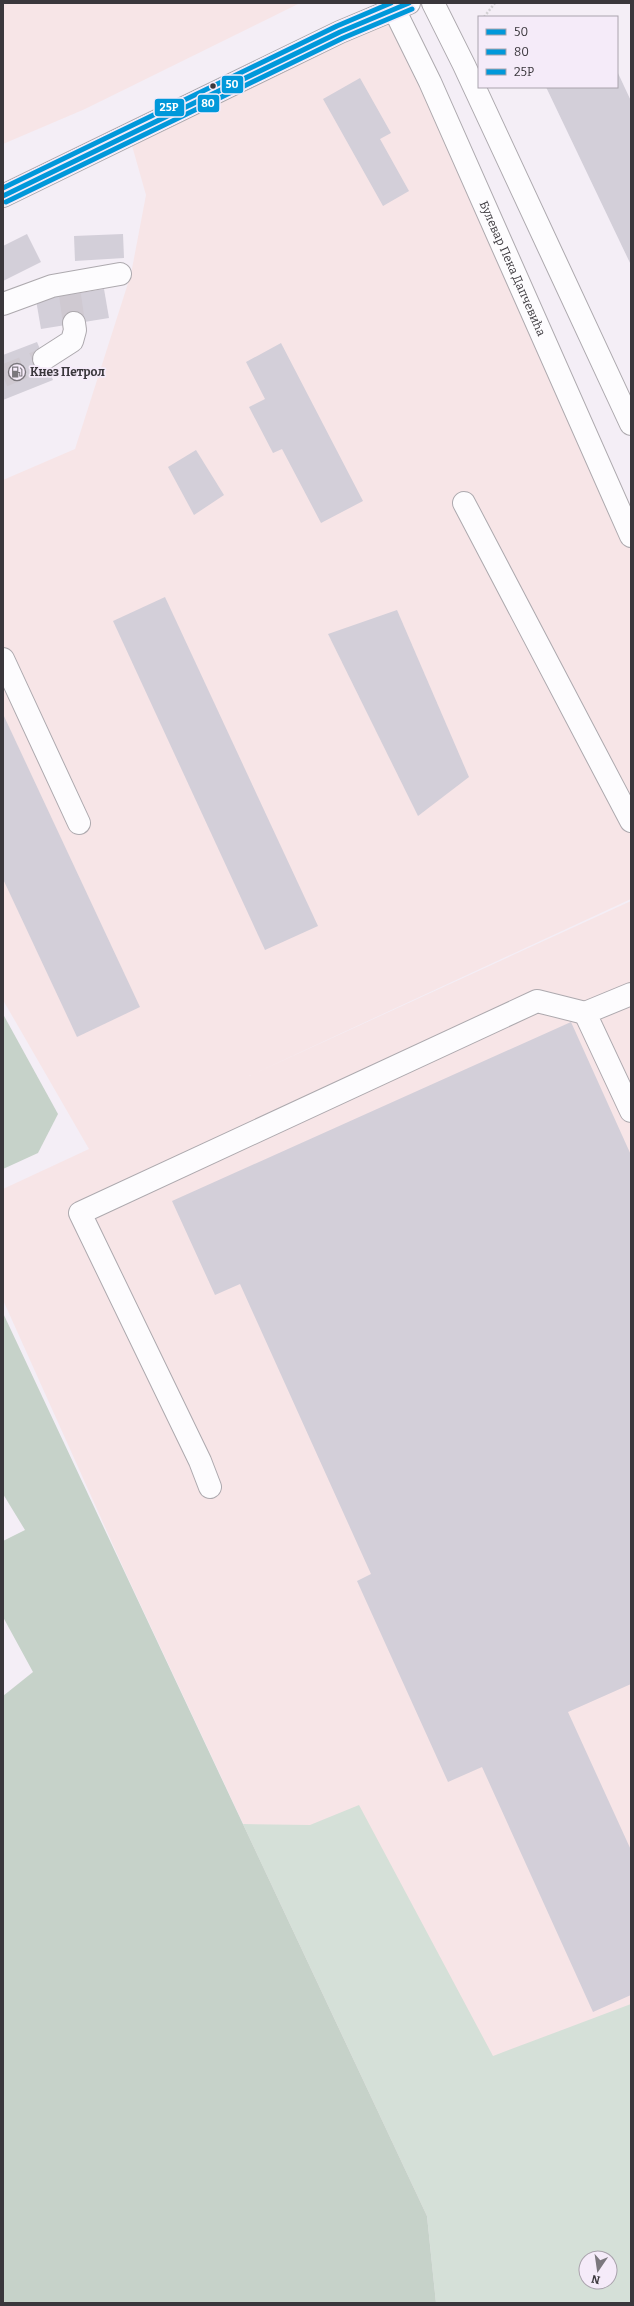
<svg xmlns="http://www.w3.org/2000/svg" width="634" height="2306" font-family="Bitter,serif">
<style>
.industrial{fill:#f7e5e7;fill-rule:evenodd}
.green{fill:#d5e0d8;fill-rule:evenodd}
.forest{fill:#c6d2c9}
.building{fill:#d3cfd9}
.lines{fill:none;stroke-linecap:round;stroke-linejoin:round}
.minor-tunnel{stroke:#cfc9d1;stroke-width:22;stroke-dasharray:22 11;stroke-linecap:butt}
.minor-casing{stroke:#ada9ae;stroke-width:24}
.major-casing{stroke:#ada9ae;stroke-width:24}
.path{stroke:#d2d0d3;stroke-width:2.5;stroke-dasharray:2 2;stroke-linecap:butt}
.minor{stroke:#fdfcfe;stroke-width:22}
.major{stroke:#fdfcfe;stroke-width:22}
.bus-1-casing{stroke:#f5ebf9;stroke-width:8}
.bus-2-casing{stroke:#f5ebf9;stroke-width:8}
.bus-3-casing{stroke:#f5ebf9;stroke-width:8}
.bus-1{stroke:#0098da;stroke-width:5}
.bus-2{stroke:#0098da;stroke-width:5}
.bus-3{stroke:#0098da;stroke-width:5}
.bus-dot{fill:#3a373c;stroke:#f5ebf9;stroke-width:1.5}
.labels{text-anchor:middle;dominant-baseline:central;stroke-width:3.5;stroke-linejoin:round;paint-order:stroke}
.street-label{font-size:12px;fill:#3a373c;stroke:#f5ebf9}
.poi-label{font-size:12px;font-weight:bold;fill:#3a373c;stroke:#f5ebf9;text-anchor:start}
.line-badge{stroke:#f5ebf9;stroke-width:1.5}
.badge-label{font-size:11px;text-anchor:middle;font-weight:bold;fill:#fff}
</style>
<rect width="100%" height="100%" fill="#f4eef6"/>
<g class="industrial">
<polygon points="3,3 300,3 85,109 3,144"/>
<path d="M394,9l237,527v363l-382,177 382,-175v1402l-204,-87 -300,-640 -124,-276v-111l86,-40 -86,-149v-520l72,-31 56,-175 15,-79 -17,-60zM586,2258h24v24h-24z"/>
</g>
<path class="green" d="M359,1805l134,251 138,-52v299h-195l-9,-87 -184,-392 67,1zM586,2258h24v24h-24z"/>
<g class="forest">
<polygon points="3,1014 58,1114 38,1153 3,1169"/>
<polygon points="3,1313 427,2216 436,2303 3,2303 3,1696 33,1672 3,1617 3,1541 25,1530 3,1494"/>
</g>
<g class="building">
<polygon points="617,71 631,101 631,265 546,87 617,87"/>
<polygon points="360,78 391,133 380,139 409,191 383,206 323,99"/>
<polygon points="27,234 41,262 3,281 3,246"/>
<polygon points="123,234 124,258 75,261 74,236"/>
<polygon points="104,289 109,318 41,329 36,300"/>
<polygon points="37,342 53,380 3,400 3,355"/>
<polygon points="281,343 363,501 321,523 282,449 273,453 249,407 265,399 246,362"/>
<polygon points="196,450 224,495 194,515 168,467"/>
<polygon points="165,597 318,926 265,950 113,621"/>
<polygon points="397,610 469,777 418,816 328,634"/>
<polygon points="3,714 140,1007 77,1037 3,879"/>
<polygon points="571,1022 631,1155 631,1684 568,1712 631,1850 631,1995 593,2012 482,1767 448,1782 357,1581 371,1574 240,1284 215,1295 172,1201"/>
</g>
<g class="lines">
<g class="minor-tunnel">
<polyline points="70,295 74,323"/>
<polyline points="3,376 44,359"/>
</g>
<g class="minor-casing">
<g id="minor">
<path id="s1" d="M391,3l39,79 201,454"/>
<polyline points="433,3 464,65 631,424"/>
<polyline points="3,304 52,286 120,274"/>
<polyline points="44,359 72,341 75,330 74,323"/>
<polyline points="464,503 631,821"/>
<polyline points="3,659 79,823"/>
<polyline points="631,994 585,1013 631,1111"/>
<polyline points="210,1487 200,1461 80,1213 537,1001 585,1013"/>
</g>
</g>
<g class="major-casing">
<polyline id="major" points="3,196 340,32 409,3"/>
</g>
<polyline class="path" points="484,17 495,3"/>
<use href="#minor" class="minor"/>
<use href="#major" class="major"/>
<g class="bus-1-casing">
<polyline id="bus-1" points="3,196 340,32 409,3"/>
</g>
<g class="bus-2-casing">
<polyline id="bus-2" points="6,202 343,38 412,9"/>
</g>
<g class="bus-3-casing">
<polyline id="bus-3" points="3,188 337,26 391,3"/>
</g>
<use href="#bus-1" class="bus-1"/>
<use href="#bus-2" class="bus-2"/>
<use href="#bus-3" class="bus-3"/>
</g>
<defs>
<g id="fuel-ring" transform="scale(0.9)"><circle r="9.5" fill="#f5ebf9" stroke="#7b777d" stroke-width="1.5"/><path d="M-5.5-6h7V0h2V4h1.3V-2.5L3-4.5l.8-.8L6-3V5H2.5V1h-1V6h-7ZM-4.2-4.7v3.2H.2V-4.7Z" fill="#7b777d"/></g>
</defs>
<g fill-rule="evenodd">
<use href="#fuel-ring" x="17" y="372"/>
</g>
<circle class="bus-dot" cx="213" cy="86" r="3.5"/>
<g class="labels">
<g class="street-label">
<text stroke="none"><textPath href="#s1" startOffset="292">Булевар Пека Дапчевића</textPath></text>
</g>
<g class="poi-label">
<text x="30" y="372">Кнез Петрол</text>
</g>
</g>
<g class="line-badge">
<rect x="221" y="75" width="23" height="19" rx="4" fill="#0098da"/>
<rect x="197" y="94" width="23" height="19" rx="4" fill="#0098da"/>
<rect x="154" y="98" width="31" height="19" rx="4" fill="#0098da"/>
</g>
<g class="badge-label">
<text x="232" y="88">50</text>
<text x="208" y="107">80</text>
<text x="169" y="111">25P</text>
</g>
<rect width="634" height="2306" fill="none" stroke="#3a373c" stroke-width="8"/>
<rect x="478" y="16" width="140" height="72" fill="#f5ebf9" stroke="#aaa3ad"/>
<rect x="486" y="29" width="20" height="6" fill="#0098da" stroke="#aaa3ad"/>
<text x="514" y="36" font-size="12" fill="#3a373c">50</text>
<rect x="486" y="49" width="20" height="6" fill="#0098da" stroke="#aaa3ad"/>
<text x="514" y="56" font-size="12" fill="#3a373c">80</text>
<rect x="486" y="69" width="20" height="6" fill="#0098da" stroke="#aaa3ad"/>
<text x="514" y="76" font-size="12" fill="#3a373c">25P</text>
<g transform="translate(598 2270) rotate(193)"><circle r="19" fill="#f5ebf9" stroke="#aaa3ad"/>
<path d="M0-3L7 15L0 10L-7 15Z" fill="#7b777d"/>
<text y="-6" font-size="11" font-weight="bold" text-anchor="middle" fill="#3a373c">N</text>
</g>
</svg>
